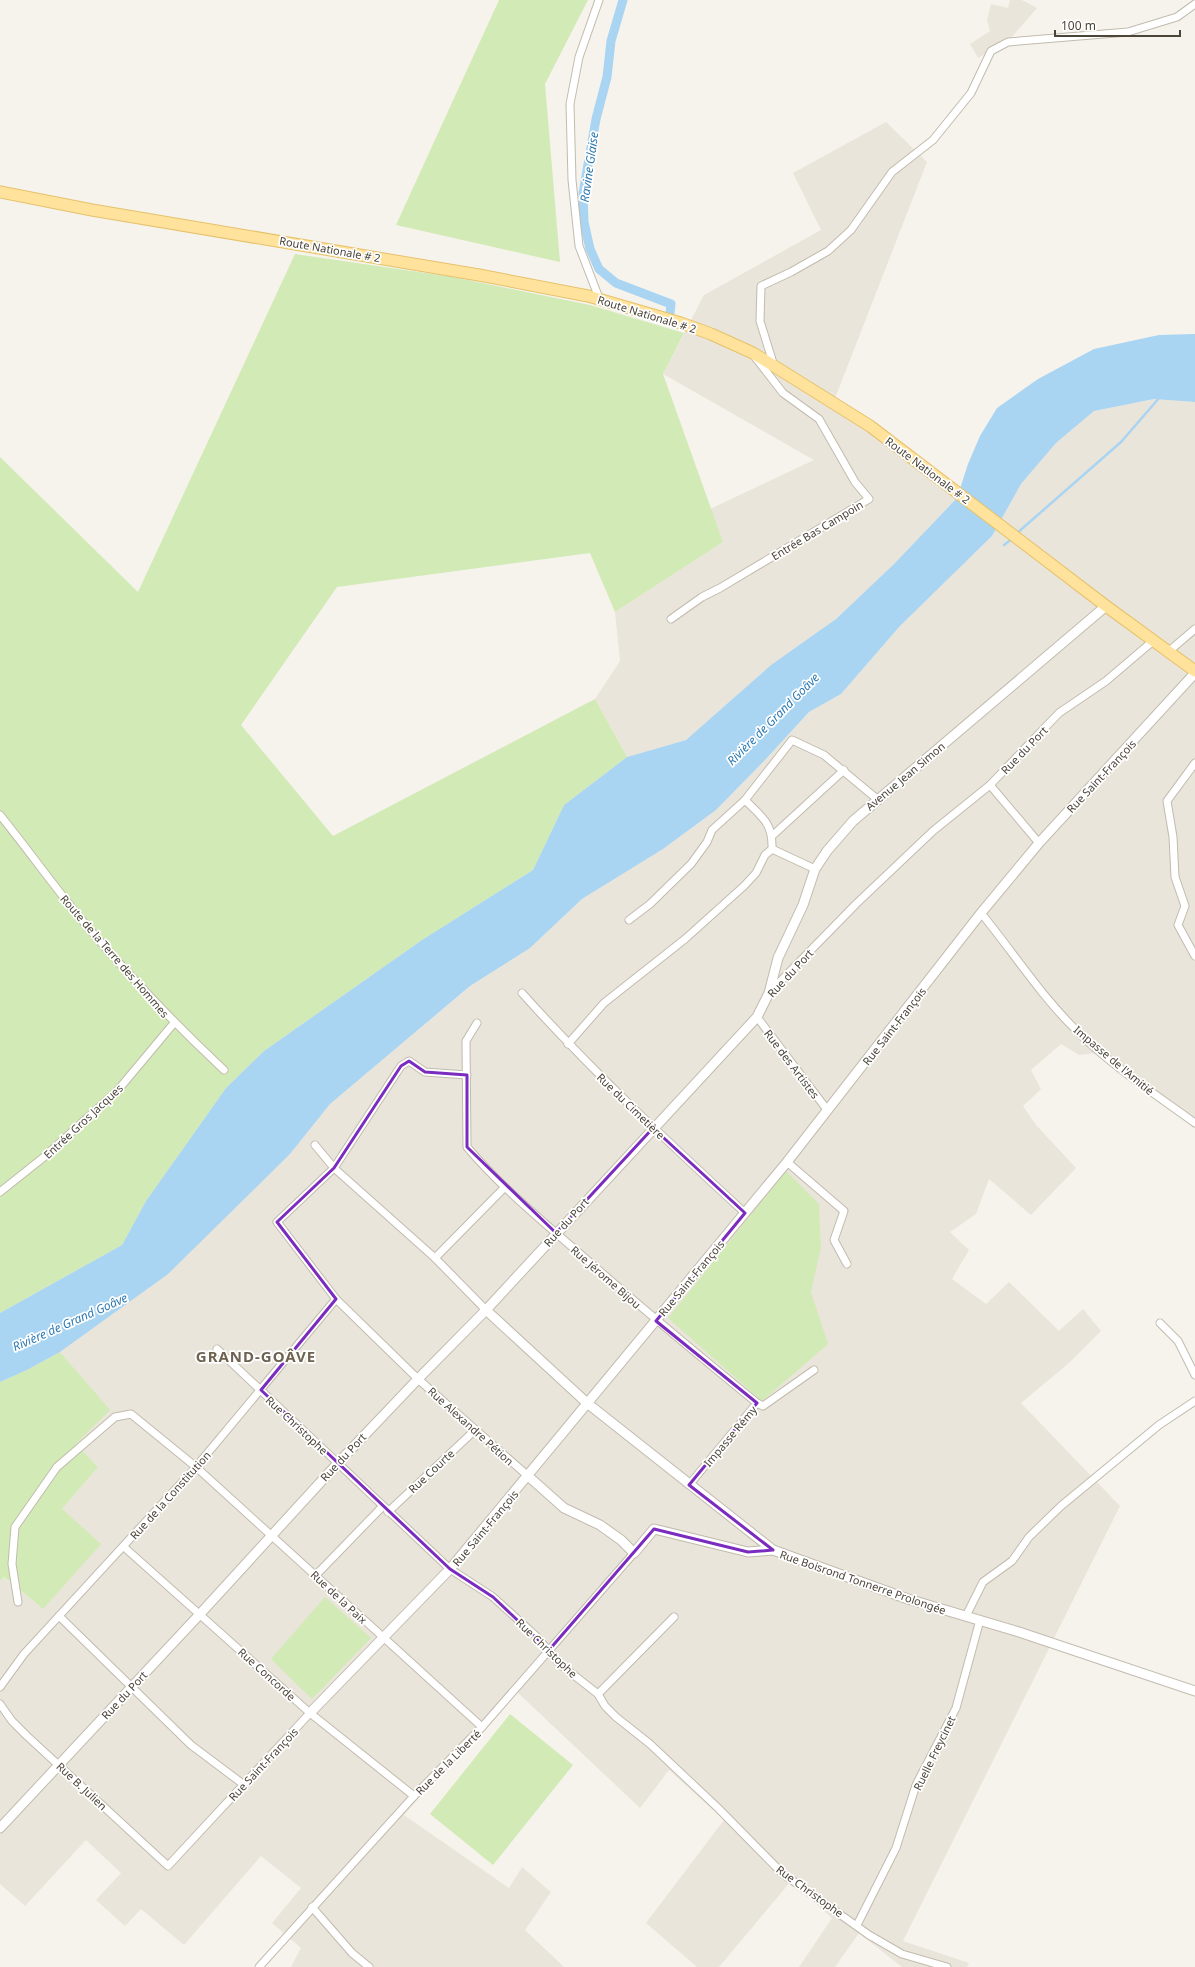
<svg xmlns="http://www.w3.org/2000/svg" width="1195" height="1967" font-family="'Noto Sans',sans-serif">
<style>
.residential{fill:#eae5da}
.green{fill:#d2eab5}
.water{fill:#a9d4f2}
.lines{fill:none;stroke-linecap:round;stroke-linejoin:round}
.stream{stroke:#a9d4f2;stroke-width:2.5}
.canal{stroke:#a9d4f2;stroke-width:9}
.minor-casing{stroke:#c2bbae;stroke-width:9}
.tertiary-casing{stroke:#c2bbae;stroke-width:11}
.primary-casing{stroke:#e6c16a;stroke-width:13}
.minor{stroke:#fff;stroke-width:7}
.tertiary{stroke:#fff;stroke-width:9}
.primary{stroke:#ffe39c;stroke-width:11}
.marked{fill:none;stroke:#7b2cbf;stroke-width:3;stroke-linejoin:round}
.labels{text-anchor:middle;dominant-baseline:central;stroke-width:3.5;stroke-linejoin:round;paint-order:stroke}
.street-label{font-size:11px;fill:#4b4439;stroke:#fff}
.water-label{font-size:12px;font-style:italic;fill:#2e7ab2;stroke:#fff}
.district-label{font-size:15px;font-weight:bold;letter-spacing:1px;fill:#6e6250;stroke:#fff}
</style>
<rect width="100%" height="100%" fill="#f6f3ec"/>
<g class="residential">
<polygon points="1010,0 1022,0 1037,8 1011,38 978,58 970,44 990,31 987,20 991,4 1008,8"/>
<polygon points="886,122 927,162 832,406 949,491 957,498 894,564 836,619 771,665 686,740 627,757 595,699 620,661 615,612 723,542 710,509 814,460 663,374 704,295 821,230 793,173"/>
<polygon points="1154,399 1195,402 1195,1128 1096,1053 1079,1055 1061,1044 1031,1070 1041,1089 1023,1106 1036,1125 1076,1168 1031,1215 989,1179 976,1214 950,1232 969,1250 952,1279 986,1304 1009,1282 1059,1331 1083,1309 1101,1331 1069,1363 1021,1403 1120,1506 903,1941 969,1963 967,1967 902,1967 859,1933 835,1967 799,1967 832,1918 791,1881 719,1967 697,1967 646,1923 724,1820 669,1770 640,1808 517,1692 543,1657 404,1815 509,1888 522,1867 551,1892 525,1930 564,1967 291,1967 301,1948 272,1923 301,1888 261,1856 184,1945 141,1909 125,1926 96,1900 121,1873 86,1840 25,1906 0,1884 0,1581 3,1577 43,1609 62,1509 98,1467 76,1444 109,1410 60,1352 168,1273 290,1154 330,1104 470,986 530,948 582,899 663,849 716,810 765,760 809,712 841,694 900,626 992,536 1021,484 1056,443 1094,411"/>
</g>
<g class="green">
<polygon points="499,0 588,0 545,84 560,262 396,225"/>
<polygon points="295,254 453,277 590,305 684,333 663,374 723,542 615,612 590,553 337,587 241,725 333,836 595,699 627,757 564,805 533,870 422,940 264,1051 226,1088 146,1201 122,1245 0,1313 0,457 138,592"/>
<polygon points="786,1171 819,1204 821,1247 811,1292 828,1344 762,1401 668,1318"/>
<polygon points="60,1352 110,1410 76,1444 98,1467 62,1509 101,1544 43,1609 4,1577 0,1581 0,1382 27,1370"/>
<polygon points="325,1597 371,1638 312,1699 271,1659"/>
<polygon points="510,1714 573,1765 493,1865 430,1814"/>
</g>
<polygon class="water" points="1195,334 1195,402 1154,399 1094,411 1056,443 1021,484 992,536 900,626 841,694 809,712 765,760 716,810 663,849 582,899 530,948 470,986 330,1104 290,1154 168,1274 60,1352 27,1370 0,1382 0,1313 122,1245 146,1201 226,1088 264,1051 422,940 533,870 564,805 627,757 686,740 771,665 836,619 894,564 957,498 968,464 980,436 997,408 1038,379 1094,349 1159,335"/>
<g class="lines">
<g class="stream">
<polyline points="1016,534 1121,442 1160,397"/>
<polyline points="1004,545 1013,538"/>
</g>
<polyline class="canal" points="623,0 611,41 607,77 596,119 583,193 584,222 590,249 599,269 616,283 671,304 670,313"/>
<g class="minor-casing">
<g id="minor">
<polyline points="599,0 579,57 570,104 572,180 579,246 599,298"/>
<polyline points="774,366 760,321 761,286 791,272 828,251 851,230 892,172 933,140 971,93 991,51 1008,42 1128,32 1177,17 1195,4"/>
<polyline points="671,619 702,597 720,588 869,499 855,482 819,419 783,393 755,357"/>
<polyline points="1168,652 1195,629"/>
<polyline points="1195,763 1167,801 1173,837 1175,877 1185,906 1178,925 1195,956"/>
<polyline points="990,785 1039,843"/>
<path d="M745,800c17,17 28,23 27,49l43,20"/>
<path d="M0,815c29,36 56,74 86,110 43,51 89,99 138,145"/>
<polyline points="772,836 844,770"/>
<path d="M981,913c32,39 60,83 96,118 35,35 78,63 118,92"/>
<polyline points="629,920 650,904 691,864 707,842 712,830 745,800 792,740 824,755 877,799"/>
<path d="M522,993c70,78 146,149 223,220"/>
<polyline points="769,993 856,904 933,831 990,785 1059,713 1106,681 1153,641"/>
<polyline points="757,1017 828,1111"/>
<path d="M477,1023l-11,18 1,106c33,39 73,72 112,106 58,51 118,101 178,150"/>
<polyline points="568,1044 604,1003 685,939 744,886 756,873 765,855 772,849"/>
<polyline points="467,1075 425,1072 409,1061 401,1066 334,1168 277,1222 336,1299 418,1379 528,1476"/>
<polyline points="315,1145 334,1168 435,1258 486,1310"/>
<polyline points="787,1162 844,1211 834,1240 847,1264"/>
<polyline points="0,1192 44,1157 118,1090 174,1023"/>
<polyline points="435,1258 505,1187"/>
<polyline points="1160,1323 1178,1341 1195,1375"/>
<polyline points="217,1349 450,1569 493,1597 536,1636 561,1665 598,1694 605,1706 616,1717 650,1744 718,1808 782,1873 869,1935 902,1954 947,1967"/>
<polyline points="689,1485 757,1403 763,1406 814,1370"/>
<polyline points="388,1512 474,1431"/>
<polyline points="124,1547 310,1713 414,1796"/>
<polyline points="316,1575 383,1506"/>
<polyline points="18,1602 12,1564 15,1527 57,1467 115,1417 131,1414 196,1467 482,1727"/>
<polyline points="59,1616 191,1745 243,1784"/>
<polyline points="966,1616 983,1582 1012,1561 1029,1537 1061,1506 1159,1425 1195,1401"/>
<polyline points="0,1687 24,1654 196,1467 336,1299"/>
<polyline points="598,1694 674,1617"/>
<polyline points="0,1704 12,1721 27,1736 168,1866 310,1713"/>
<polyline points="312,1907 352,1953 369,1967"/>
<polyline points="857,1925 896,1848 916,1785 956,1708 980,1620"/>
<polyline points="259,1967 414,1796 482,1727 634,1553"/>
</g>
</g>
<g class="tertiary-casing">
<g id="tertiary">
<polyline points="486,1310 587,1403 773,1550 908,1599 1019,1632 1195,1691"/>
<polyline points="528,1476 564,1508 600,1525 621,1540 634,1553 654,1529 748,1552 773,1550"/>
<polyline points="310,1713 450,1569 787,1162 981,913 1039,843 1195,673"/>
<polyline points="0,1828 200,1614 338,1463 418,1379 486,1310 757,1017 769,993 778,958 803,905 815,869 827,851 853,821 1106,606"/>
</g>
</g>
<g class="primary-casing">
<polyline id="primary" points="0,192 92,210 479,275 588,296 681,323 711,334 753,353 774,366 870,426 1106,606 1195,671"/>
</g>
<use href="#minor" class="minor"/>
<use href="#tertiary" class="tertiary"/>
<use href="#primary" class="primary"/>
</g>
<path class="marked" d="M409,1061l16,11 42,3v72l89,86 97,-105 92,85 -89,108 101,82 -68,82 84,65 -25,2 -94,-23 -105,121 -56,-53 -43,-28 -189,-179 75,-91 -59,-77 57,-54 67,-102z"/>
<g class="labels">
<g class="street-label">
<text transform="translate(330 249) rotate(10)">Route Nationale # 2</text>
<text transform="translate(647 314) rotate(17)">Route Nationale # 2</text>
<text transform="translate(928 470) rotate(37)">Route Nationale # 2</text>
<text transform="translate(817 530) rotate(-31)">Entrée Bas Campoin</text>
<text transform="translate(1024 750) rotate(-46)">Rue du Port</text>
<text transform="translate(905 776) rotate(-40)">Avenue Jean Simon</text>
<text transform="translate(1101 776) rotate(-47)">Rue Saint-François</text>
<text transform="translate(115 956) rotate(49)">Route de la Terre des Hommes</text>
<text transform="translate(790 973) rotate(-47)">Rue du Port</text>
<text transform="translate(894 1026) rotate(-52)">Rue Saint-François</text>
<text transform="translate(1114 1060) rotate(40)">Impasse de l'Amitié</text>
<text transform="translate(792 1064) rotate(53)">Rue des Artistes</text>
<text transform="translate(631 1106) rotate(44)">Rue du Cimetière</text>
<text transform="translate(83 1121) rotate(-43)">Entrée Gros Jacques</text>
<text transform="translate(566 1222) rotate(-48)">Rue du Port</text>
<text transform="translate(606 1277) rotate(41)">Rue Jérome Bijou</text>
<text transform="translate(691 1278) rotate(-50)">Rue Saint-François</text>
<text transform="translate(297 1425) rotate(43)">Rue Christophe</text>
<text transform="translate(471 1426) rotate(42)">Rue Alexandre Pétion</text>
<text transform="translate(730 1436) rotate(-50)">Impasse Rémy</text>
<text transform="translate(343 1457) rotate(-47)">Rue du Port</text>
<text transform="translate(431 1471) rotate(-43)">Rue Courte</text>
<text transform="translate(170 1495) rotate(-48)">Rue de la Constitution</text>
<text transform="translate(485 1528) rotate(-50)">Rue Saint-François</text>
<text transform="translate(863 1582) rotate(19)">Rue Boisrond Tonnerre Prolongée</text>
<text transform="translate(339 1597) rotate(43)">Rue de la Paix</text>
<text transform="translate(547 1648) rotate(44)">Rue Christophe</text>
<text transform="translate(267 1674) rotate(42)">Rue Concorde</text>
<text transform="translate(124 1695) rotate(-47)">Rue du Port</text>
<text transform="translate(934 1753) rotate(-64)">Ruelle Freycinet</text>
<text transform="translate(448 1762) rotate(-45)">Rue de la Liberté</text>
<text transform="translate(263 1764) rotate(-47)">Rue Saint-François</text>
<text transform="translate(82 1786) rotate(43)">Rue B. Julien</text>
<text transform="translate(810 1891) rotate(36)">Rue Christophe</text>
</g>
<g class="water-label">
<text transform="translate(589 167) rotate(-82)">Ravine Glaise</text>
<text transform="translate(773 719) rotate(-45)">Rivière de Grand Goâve</text>
<text transform="translate(70 1322) rotate(-24)">Rivière de Grand Goâve</text>
</g>
<g class="district-label">
<text x="256" y="1356">GRAND-GOÂVE</text>
</g>
</g>
<path d="M1055 30v6h125v-6" fill="none" stroke="#4b4439" stroke-width="2"/>
<text x="1061" y="30" font-size="12" fill="#4b4439" stroke="#ffffff" stroke-width="3" paint-order="stroke">100 m</text>
</svg>
